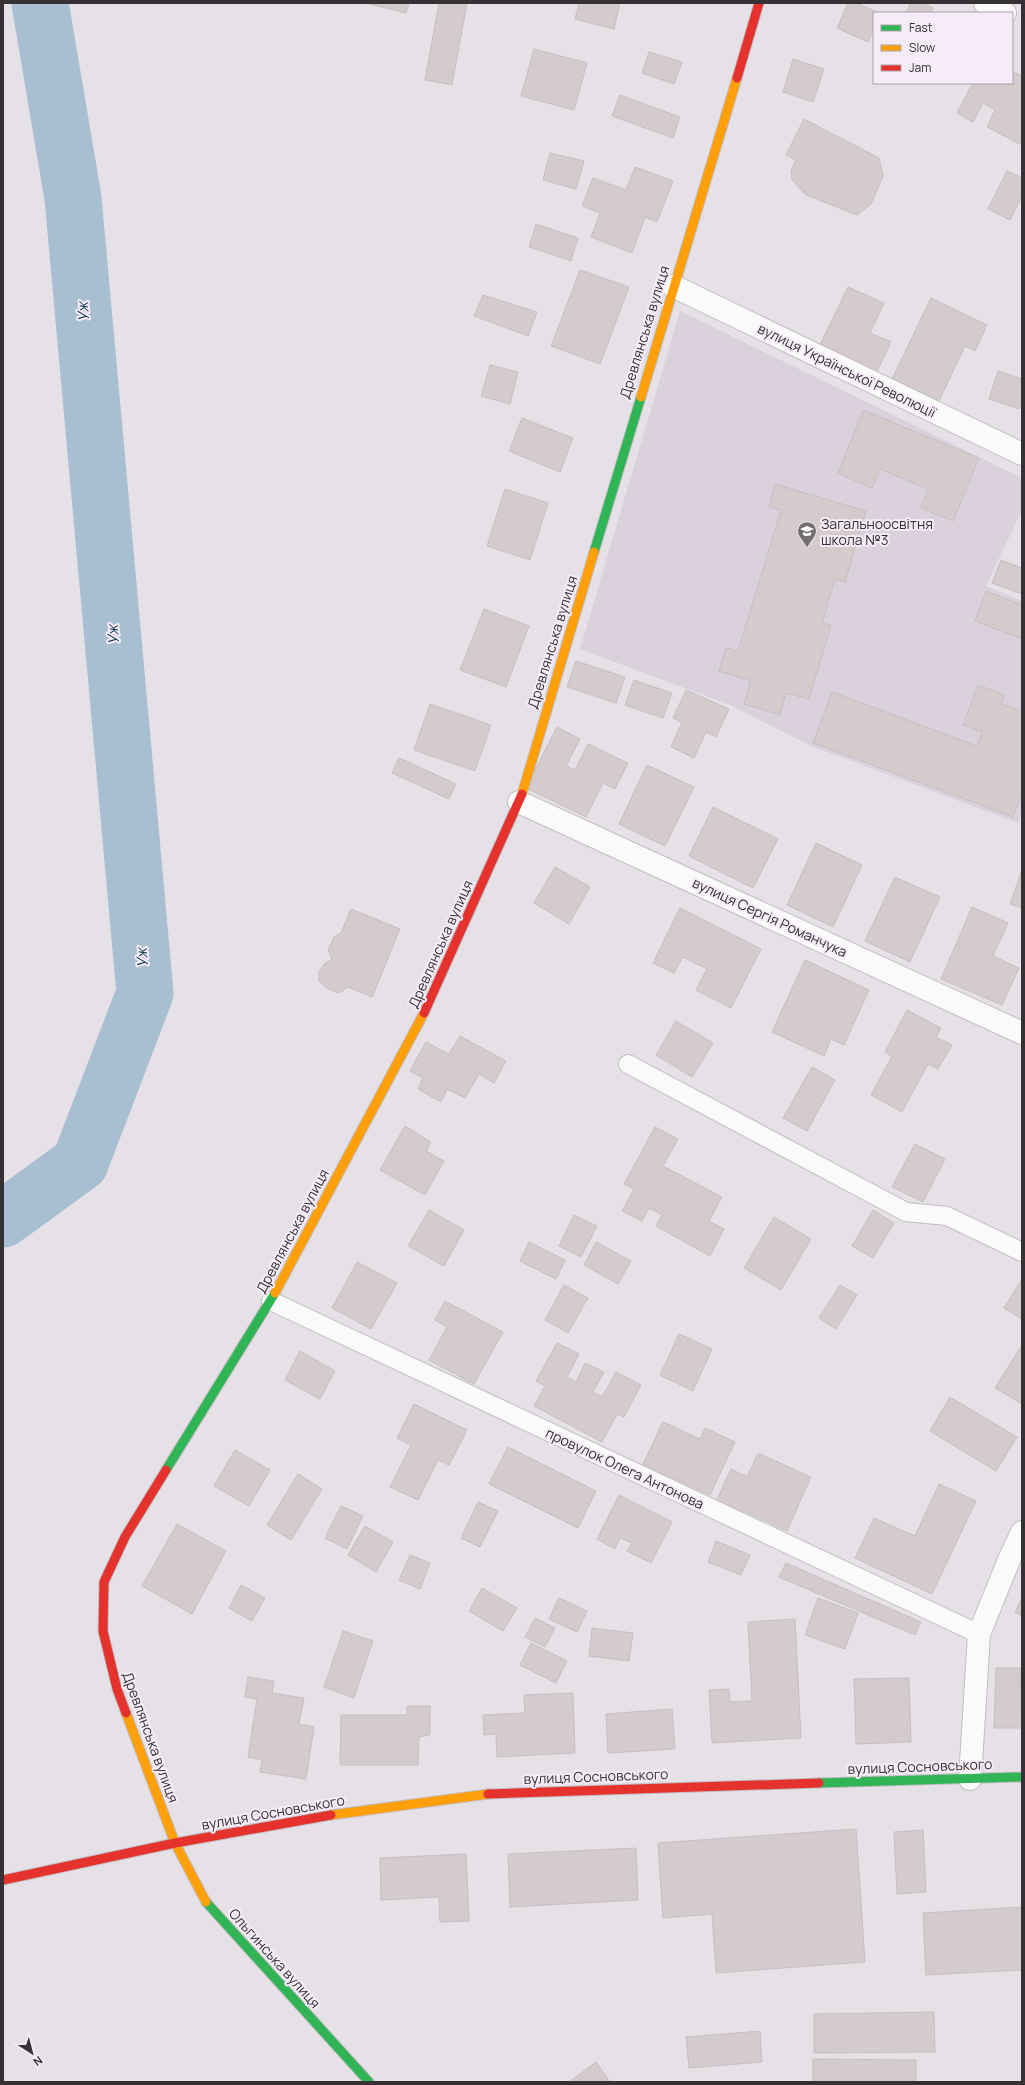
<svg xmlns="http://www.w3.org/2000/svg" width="1025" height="2085" font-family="Manrope,sans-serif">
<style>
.built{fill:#dbd1dd}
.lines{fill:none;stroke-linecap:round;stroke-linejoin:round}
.river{stroke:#a8bfd1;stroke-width:57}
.building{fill:#d5cbcc;stroke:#c4bfc1}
.lane-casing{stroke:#c1bdc2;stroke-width:20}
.street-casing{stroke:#c1bdc2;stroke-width:24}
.fast-casing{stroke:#c1bdc2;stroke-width:11}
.slow-casing{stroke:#c1bdc2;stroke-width:11}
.jam-casing{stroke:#c1bdc2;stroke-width:11}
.lane{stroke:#fbfafb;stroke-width:18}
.street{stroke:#fbfafb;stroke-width:22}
.fast{stroke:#30b455;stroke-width:9}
.slow{stroke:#ff9f0a;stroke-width:9}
.jam{stroke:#e5322d;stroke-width:9}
.labels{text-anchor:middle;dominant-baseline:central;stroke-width:4;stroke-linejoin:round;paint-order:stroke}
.street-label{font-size:14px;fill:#353135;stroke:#f6ecf8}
.poi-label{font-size:14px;fill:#353135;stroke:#f6ecf8;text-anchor:start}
.water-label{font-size:15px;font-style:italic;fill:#012f48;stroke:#f6ecf8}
</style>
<rect width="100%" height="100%" fill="#e6e1e7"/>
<polygon class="built" points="680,311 1022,478 1022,510 986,586 1022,601 1022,812 1018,823 811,746 730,705 580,649"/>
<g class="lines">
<polyline class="river" points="3,1219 80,1163 145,993 73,198 40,3"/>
</g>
<g class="building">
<polygon points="365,3 409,3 406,13"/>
<polygon points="439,3 467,3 452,85 425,80"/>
<polygon points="579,3 620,3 614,29 575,19"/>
<polygon points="848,3 856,3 879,13 874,13 874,29 868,42 837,28"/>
<polygon points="911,3 924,3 933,8 930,13 906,13"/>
<polygon points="534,49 587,63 574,110 521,96"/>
<polygon points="649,52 682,62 674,84 642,73"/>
<polygon points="793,59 824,69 813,102 783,92"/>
<polygon points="1012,71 1022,76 1022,145 987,127 995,110 983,103 973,122 957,113 973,83 1012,83"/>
<polygon points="620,95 680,117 673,138 612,116"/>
<polygon points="804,119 879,158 883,176 871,204 857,215 806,195 792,180 791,171 796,160 786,155"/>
<polygon points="550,153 584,161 576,189 543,180"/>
<polygon points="635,167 673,181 657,222 645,217 632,253 591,237 600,213 582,206 593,178 626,190"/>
<polygon points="1007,171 1022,178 1022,197 1010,220 988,209"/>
<polygon points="536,224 578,238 571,261 529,247"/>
<polygon points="580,270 629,287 600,364 551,346"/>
<polygon points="848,287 884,303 870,333 891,342 876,374 819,347"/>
<polygon points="483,295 537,312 528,336 474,316"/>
<polygon points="931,298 987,325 975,351 965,346 939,401 892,379"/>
<polygon points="490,365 518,372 510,404 481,396"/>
<polygon points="998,371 1022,379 1022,400 1019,409 989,399"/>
<polygon points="863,410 979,458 953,521 921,508 928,489 880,469 872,488 838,473"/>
<polygon points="522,418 573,438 560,472 509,451"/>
<polygon points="775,484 866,511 845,582 835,579 822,623 831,625 809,699 786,693 780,715 744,704 751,681 719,671 726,648 738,651 781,510 769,507"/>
<polygon points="505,489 548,503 530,560 487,546"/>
<polygon points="1001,560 1022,568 1022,594 992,583"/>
<polygon points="986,591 1022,605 1022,639 975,621"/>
<polygon points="484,609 529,626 506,687 460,670"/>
<polygon points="576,661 625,677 616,703 567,687"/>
<polygon points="634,680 672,693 663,718 625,705"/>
<polygon points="978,685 1004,695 1001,704 1022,711 1022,792 1013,817 813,743 832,692 977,746 982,732 963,725"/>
<polygon points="686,690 729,709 716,737 706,732 694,758 671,747 682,722 673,718"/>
<polygon points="430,704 491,725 475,771 414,750"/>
<polygon points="557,727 580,739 566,766 575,770 588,744 628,763 615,789 603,783 586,817 526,788"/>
<polygon points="399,758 456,784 449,799 392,773"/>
<polygon points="647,765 694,787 665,846 619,824"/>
<polygon points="713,807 778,839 753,888 689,856"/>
<polygon points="816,843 862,865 833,927 787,905"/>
<polygon points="555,867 590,887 569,924 534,903"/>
<polygon points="1022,870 1022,908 1010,904"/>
<polygon points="895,877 940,897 910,962 865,941"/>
<polygon points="972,907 1008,923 993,956 1019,968 1002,1005 941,979"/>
<polygon points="680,908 761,949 731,1008 696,990 707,969 683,957 674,973 653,963"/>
<polygon points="351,909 400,929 372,997 348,987 339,993 328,989 319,981 319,972 324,964 332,959 328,950 334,937 341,933"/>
<polygon points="805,960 869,990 844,1045 831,1039 824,1056 772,1032"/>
<polygon points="907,1010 941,1028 936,1037 952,1045 938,1069 928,1064 902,1112 871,1095 892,1056 885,1052"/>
<polygon points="676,1021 713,1043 692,1077 656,1055"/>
<polygon points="460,1036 506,1061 494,1083 479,1074 465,1098 447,1089 441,1102 418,1089 423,1078 410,1071 426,1042 449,1054"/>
<polygon points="812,1067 835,1080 807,1131 783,1118"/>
<polygon points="405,1126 431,1142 426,1151 444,1161 425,1195 380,1170"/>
<polygon points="655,1127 678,1139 663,1166 722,1197 709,1221 724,1229 710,1256 656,1226 662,1215 649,1208 642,1221 622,1211 634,1189 624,1184"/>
<polygon points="915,1144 945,1159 923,1202 892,1187"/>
<polygon points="429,1210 464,1230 444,1266 408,1246"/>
<polygon points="873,1210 894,1223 873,1258 852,1246"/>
<polygon points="574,1215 597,1226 581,1257 559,1246"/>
<polygon points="774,1217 811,1239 781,1290 744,1268"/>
<polygon points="529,1242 565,1260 556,1279 520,1261"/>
<polygon points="596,1242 631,1261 618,1284 584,1265"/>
<polygon points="357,1262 397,1283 371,1329 332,1308"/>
<polygon points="1022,1279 1022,1319 1004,1308"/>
<polygon points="564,1285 588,1298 568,1333 545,1320"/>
<polygon points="840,1285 857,1295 836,1329 819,1318"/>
<polygon points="445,1301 503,1332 474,1384 429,1360 447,1327 435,1320"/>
<polygon points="679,1334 712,1349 693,1391 660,1375"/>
<polygon points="557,1343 579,1354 567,1377 576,1382 585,1363 604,1372 593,1392 602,1397 616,1372 641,1385 624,1417 617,1414 602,1442 534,1406 545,1386 536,1381"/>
<polygon points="1020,1348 1022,1349 1022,1404 995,1388"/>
<polygon points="300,1351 335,1371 320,1399 285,1380"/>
<polygon points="950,1397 1017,1437 996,1471 930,1431"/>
<polygon points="414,1404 467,1430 449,1465 438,1460 418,1500 390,1487 411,1445 397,1438"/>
<polygon points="663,1422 700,1439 705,1428 735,1442 710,1495 643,1464"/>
<polygon points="508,1447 596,1491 578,1528 489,1484"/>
<polygon points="235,1450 270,1470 249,1506 214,1486"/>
<polygon points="758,1453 811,1477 787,1531 744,1511 741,1517 715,1504 731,1469 747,1477"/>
<polygon points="298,1474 322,1489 291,1540 267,1525"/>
<polygon points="939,1484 976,1501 932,1594 855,1558 874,1518 915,1536"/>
<polygon points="619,1495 672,1522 651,1563 627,1551 632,1543 620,1538 615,1549 597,1539"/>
<polygon points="478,1502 498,1511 480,1547 461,1538"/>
<polygon points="341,1506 363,1516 347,1549 325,1538"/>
<polygon points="177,1524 226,1551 192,1614 142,1586"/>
<polygon points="365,1526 393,1542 376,1572 348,1555"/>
<polygon points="716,1541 750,1555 741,1575 708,1562"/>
<polygon points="410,1555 430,1563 420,1589 399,1580"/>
<polygon points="786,1563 921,1622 915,1635 779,1577"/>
<polygon points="241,1585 265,1598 252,1621 229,1608"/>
<polygon points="482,1588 517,1608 503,1631 469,1611"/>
<polygon points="1022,1597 1022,1616 1015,1612"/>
<polygon points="559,1598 587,1611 577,1632 549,1619"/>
<polygon points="818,1598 858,1613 845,1649 805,1635"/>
<polygon points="535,1618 555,1628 545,1647 525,1637"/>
<polygon points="795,1619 801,1738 712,1743 709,1690 729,1689 730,1702 752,1701 748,1622"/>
<polygon points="592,1628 633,1633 629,1661 589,1656"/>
<polygon points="343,1631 373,1641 354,1698 324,1687"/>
<polygon points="531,1643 567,1661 556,1683 520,1665"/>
<polygon points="996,1668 1020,1668 1022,1728 994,1728"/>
<polygon points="248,1677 274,1681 272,1693 304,1698 299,1724 314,1727 306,1779 260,1772 262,1760 248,1757 257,1699 245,1697"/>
<polygon points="909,1678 911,1742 856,1744 854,1679"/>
<polygon points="573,1693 575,1753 497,1757 496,1734 484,1735 483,1715 525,1713 524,1695"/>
<polygon points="407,1706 430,1706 430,1735 419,1737 418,1765 340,1765 341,1715 407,1715"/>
<polygon points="672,1709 675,1749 608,1753 606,1714"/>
<polygon points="856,1829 865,1962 716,1973 712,1914 663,1918 658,1843"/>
<polygon points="923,1830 926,1892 897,1894 894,1832"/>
<polygon points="636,1848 638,1900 510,1907 508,1854"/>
<polygon points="466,1854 469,1921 440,1922 439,1897 381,1900 380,1858"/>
<polygon points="1022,1907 1022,1970 926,1975 923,1913"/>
<polygon points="934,2012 935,2052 814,2053 814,2014"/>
<polygon points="760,2031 762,2062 689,2068 686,2037"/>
<polygon points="813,2059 916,2060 916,2082 813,2082"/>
<polygon points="596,2062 610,2082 569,2082"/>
</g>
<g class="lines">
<g class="lane-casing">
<g id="lane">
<polyline points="628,1064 906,1212 947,1216 1022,1252"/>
<polyline points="271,1301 979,1634"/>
</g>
</g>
<g class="street-casing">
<g id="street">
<polyline points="985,3 1005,13"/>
<polyline points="673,286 1022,454"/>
<polyline points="519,802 1022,1033"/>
<polyline points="970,1779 979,1634 1009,1560 1022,1532"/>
</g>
</g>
<g class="fast-casing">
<g id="fast">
<polyline points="594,552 641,397"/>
<polyline points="166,1470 275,1293"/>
<polyline points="819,1783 1022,1777"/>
<polyline points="206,1902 369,2082"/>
</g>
</g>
<g class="slow-casing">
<g id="slow">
<polyline points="641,397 737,78"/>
<polyline points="522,794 594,552"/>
<polyline points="275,1293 424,1013"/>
<polyline points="126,1713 175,1843 206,1902"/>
<polyline points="331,1815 488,1794"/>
</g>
</g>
<g class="jam-casing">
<g id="jam">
<polyline points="737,78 759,3"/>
<polyline points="424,1013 522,794"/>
<polyline points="126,1713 117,1689 103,1631 104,1582 125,1537 166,1470"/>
<polyline points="488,1794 819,1783"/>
<polyline points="3,1880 175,1843 331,1815"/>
</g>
</g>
<use href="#lane" class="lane"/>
<use href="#street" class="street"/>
<use href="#fast" class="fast"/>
<use href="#slow" class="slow"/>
<use href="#jam" class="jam"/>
</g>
<defs>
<g id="school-pin" transform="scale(1)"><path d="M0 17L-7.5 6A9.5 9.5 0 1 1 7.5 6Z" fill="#736f73" stroke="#f6ecf8"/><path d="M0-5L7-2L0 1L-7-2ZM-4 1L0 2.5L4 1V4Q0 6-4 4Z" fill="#fff"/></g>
</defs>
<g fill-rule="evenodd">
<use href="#school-pin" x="807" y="531"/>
</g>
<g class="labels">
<g class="street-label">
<text transform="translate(644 332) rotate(-73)">Древлянська вулиця</text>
<text transform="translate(847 370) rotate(26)">вулиця Української Революції</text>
<text transform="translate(552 642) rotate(-73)">Древлянська вулиця</text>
<text transform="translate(770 917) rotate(25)">вулиця Сергія Романчука</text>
<text transform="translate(440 944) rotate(-66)">Древлянська вулиця</text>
<text transform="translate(292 1231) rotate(-62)">Древлянська вулиця</text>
<text transform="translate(625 1468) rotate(25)">провулок Олега Антонова</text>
<text transform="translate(151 1737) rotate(70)">Древлянська вулиця</text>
<text transform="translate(920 1766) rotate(-2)">вулиця Сосновського</text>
<text transform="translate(596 1776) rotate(-2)">вулиця Сосновського</text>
<text transform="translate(273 1812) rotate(-10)">вулиця Сосновського</text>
<text transform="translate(275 1958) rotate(48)">Ольгинська вулиця</text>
</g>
<g class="poi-label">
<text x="821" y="523">Загальноосвітня<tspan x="821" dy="16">школа №3</tspan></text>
</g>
<g class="water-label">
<text transform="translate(83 312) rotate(-95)">Уж</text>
<text transform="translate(113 635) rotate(-95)">Уж</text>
<text transform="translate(142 958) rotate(-95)">Уж</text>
</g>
</g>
<rect width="1025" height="2085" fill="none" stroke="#353135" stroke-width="8"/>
<rect x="873" y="12" width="140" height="72" fill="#f6ecf8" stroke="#a9a1aa"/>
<rect x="881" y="25" width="20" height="6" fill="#30b455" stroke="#a9a1aa"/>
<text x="909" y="32" font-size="12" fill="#353135">Fast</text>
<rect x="881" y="45" width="20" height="6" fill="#ff9f0a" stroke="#a9a1aa"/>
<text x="909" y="52" font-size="12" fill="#353135">Slow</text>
<rect x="881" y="65" width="20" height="6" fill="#e5322d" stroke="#a9a1aa"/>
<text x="909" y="72" font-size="12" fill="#353135">Jam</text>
<g transform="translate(32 2053) rotate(144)" stroke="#f6ecf8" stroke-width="3" paint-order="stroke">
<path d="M0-3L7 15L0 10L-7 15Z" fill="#353135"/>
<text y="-6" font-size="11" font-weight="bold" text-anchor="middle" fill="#353135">N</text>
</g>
</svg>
